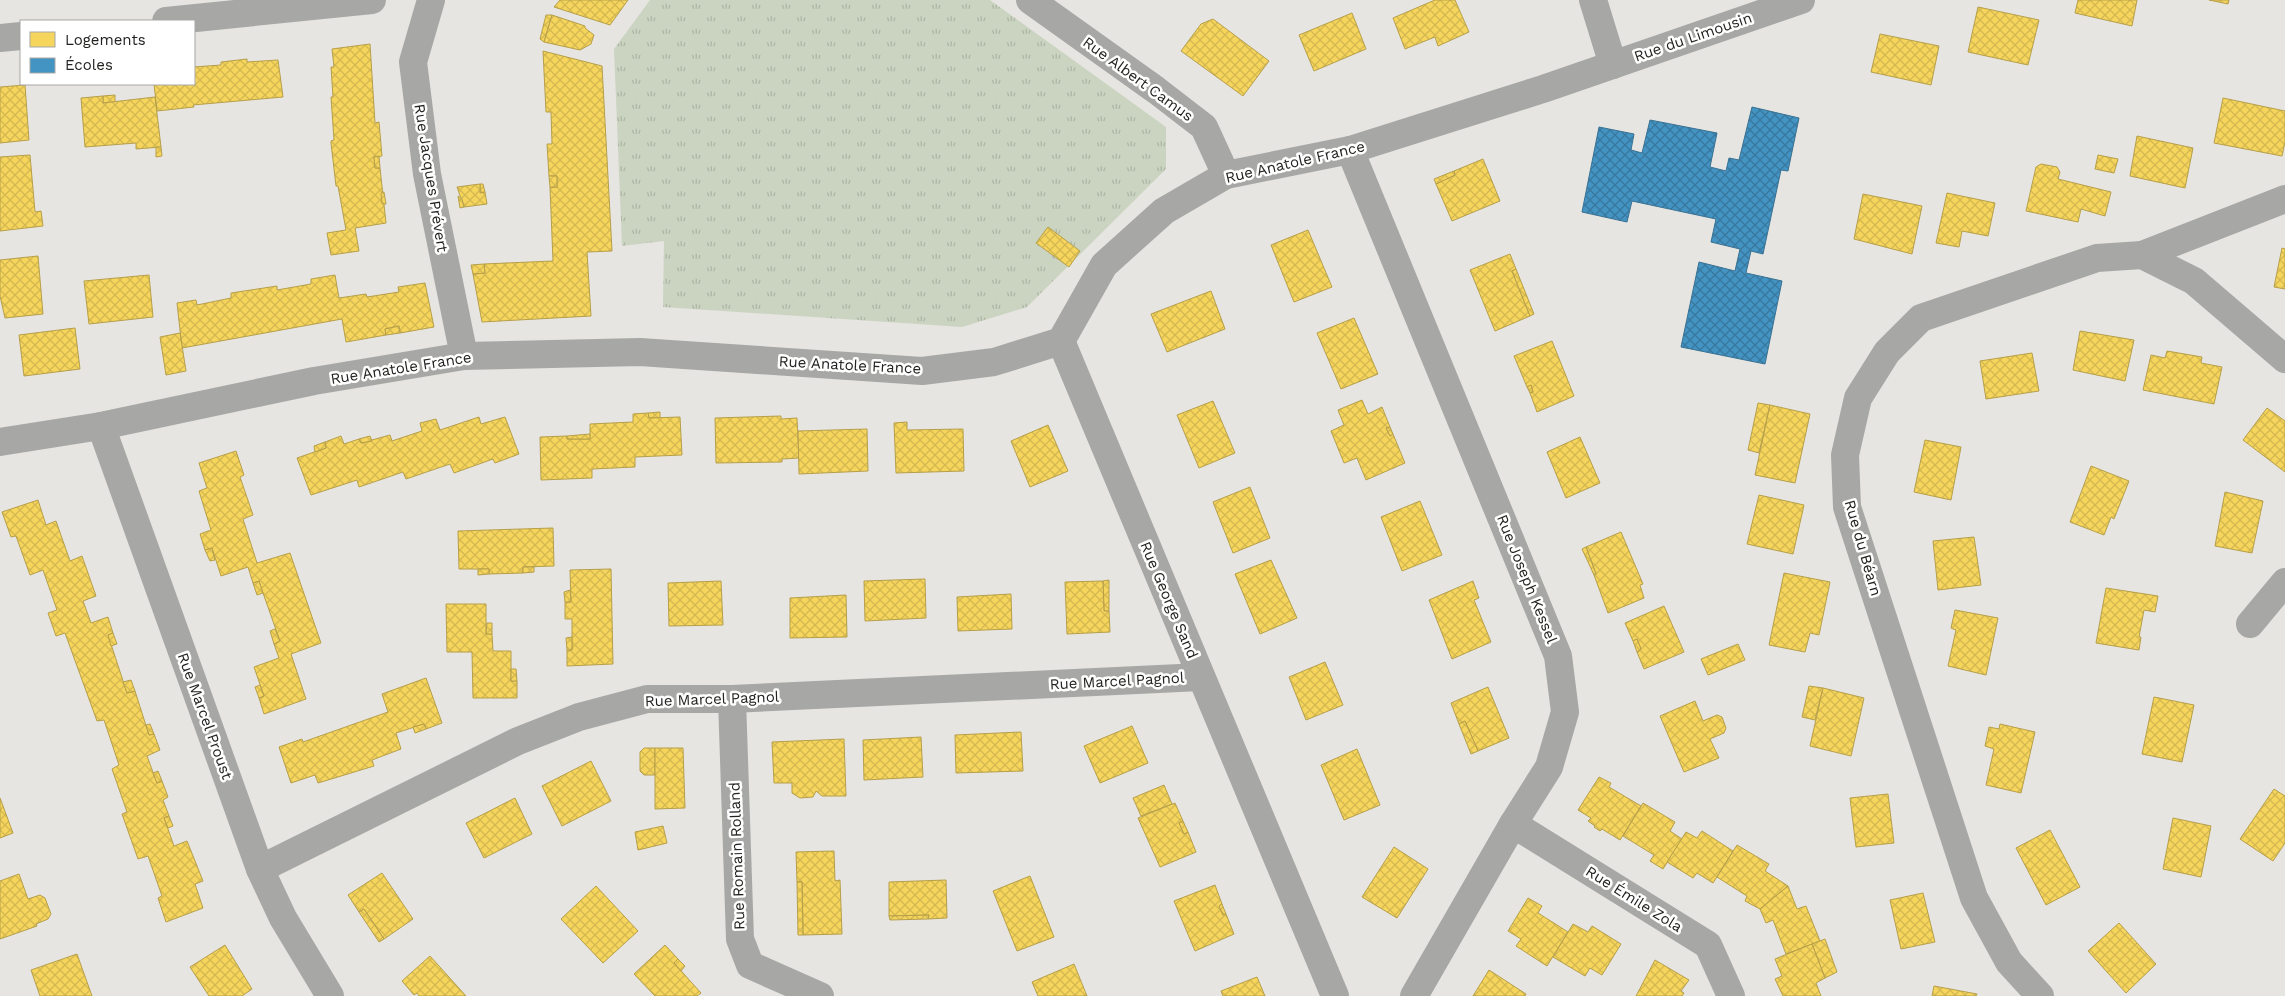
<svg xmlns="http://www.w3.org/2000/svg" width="2285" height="996" font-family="'Work Sans',sans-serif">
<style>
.park{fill:url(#park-tufts)}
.homes{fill:url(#homes-cross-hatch);stroke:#b69f4a}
.schools{fill:url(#schools-cross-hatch);stroke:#397192}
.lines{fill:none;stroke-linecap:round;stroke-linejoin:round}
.street{stroke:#a7a7a5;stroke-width:28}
.labels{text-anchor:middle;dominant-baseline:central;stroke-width:5;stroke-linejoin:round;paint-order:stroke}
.street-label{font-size:15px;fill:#222220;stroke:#fff}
</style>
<defs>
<pattern id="park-tufts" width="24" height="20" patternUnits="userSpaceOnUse" patternTransform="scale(1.25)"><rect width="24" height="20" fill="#cad4c0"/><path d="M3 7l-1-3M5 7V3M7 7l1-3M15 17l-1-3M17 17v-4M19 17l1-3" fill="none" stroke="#adb6a5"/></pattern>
<pattern id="homes-cross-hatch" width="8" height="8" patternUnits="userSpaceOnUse" patternTransform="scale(1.25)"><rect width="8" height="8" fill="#f6d55c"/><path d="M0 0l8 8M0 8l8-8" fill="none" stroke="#d3b750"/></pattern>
<pattern id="schools-cross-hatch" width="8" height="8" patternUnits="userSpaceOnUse" patternTransform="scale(1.25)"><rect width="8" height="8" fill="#4393c3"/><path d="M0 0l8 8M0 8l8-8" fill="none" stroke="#38789e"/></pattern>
</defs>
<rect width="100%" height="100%" fill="#e6e5e1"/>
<polygon class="park" points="650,0 990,0 1166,127 1166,169 1027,307 962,327 663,307 664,241 622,246 614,49"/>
<g class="homes">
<polygon points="560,0 628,0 610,25 554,7"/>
<polygon points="1435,0 1455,0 1469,32 1438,46 1435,37 1405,49 1393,18"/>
<polygon points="2078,0 2137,0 2132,26 2075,13"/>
<polygon points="2209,0 2229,0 2228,4"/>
<polygon points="1978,7 2039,20 2028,65 1968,52"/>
<polygon points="1352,13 1366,49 1314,71 1299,35"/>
<polygon points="546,15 552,15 544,42 540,39"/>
<polygon points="552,15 585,26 585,28 594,35 591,44 580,50 544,42"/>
<polygon points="1213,19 1269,61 1243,96 1181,51 1201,24"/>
<polygon points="1880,34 1939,46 1931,85 1871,72"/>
<polygon points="370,44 375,123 379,122 382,156 374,157 375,168 380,168 386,223 355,228 359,251 331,255 327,233 346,230 338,186 336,186 331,143 331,141 334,140 331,97 333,97 331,67 334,67 332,49"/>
<polygon points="543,51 602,66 612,251 587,252 591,316 482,322 473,274 485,273 484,264 553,261 550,187 557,187 557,176 549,176 547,144 552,144 551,112 546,112"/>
<polygon points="247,59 247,62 278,60 283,97 193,105 194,107 157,111 154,84 194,84 194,67 221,65 221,62"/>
<polygon points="25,85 29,140 0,143 0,87"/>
<polygon points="115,95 115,102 103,103 103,96"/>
<polygon points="103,96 103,103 155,97 161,147 136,149 136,143 85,147 81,98"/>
<polygon points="2223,98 2285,111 2285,142 2282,156 2214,143"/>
<polygon points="2137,136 2193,148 2185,188 2130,176"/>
<polygon points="156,147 161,147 162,156 156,157"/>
<polygon points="30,155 35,212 41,211 43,226 0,231 0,157"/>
<polygon points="2098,155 2118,159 2114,173 2095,169"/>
<polygon points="379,156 380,168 375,168 374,157"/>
<polygon points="1483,159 1500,201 1452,221 1436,184 1455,175 1454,171"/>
<polygon points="2041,164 2057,167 2060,172 2058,179 2111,192 2105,216 2081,209 2078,222 2026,211 2036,167"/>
<polygon points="1454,171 1455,175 1436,184 1434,179"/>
<polygon points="549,176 557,176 557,187 550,187"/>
<polygon points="480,184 483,184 485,192 480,193"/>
<polygon points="480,184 480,193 485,192 487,204 464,207 457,187"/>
<polygon points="384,192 386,204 382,204 381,193"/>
<polygon points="1947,193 1995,203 1988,236 1962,231 1959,247 1936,243"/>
<polygon points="1863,194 1922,206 1912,254 1854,239"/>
<polygon points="458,196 462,199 464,207 460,208"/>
<polygon points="1048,227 1080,251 1069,267 1036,243"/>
<polygon points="1308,230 1332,287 1294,302 1271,245"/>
<polygon points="2282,248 2285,249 2285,289 2274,287"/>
<polygon points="1510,254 1516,269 1512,271 1530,316 1495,331 1470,270"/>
<polygon points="38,256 43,314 5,318 0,296 0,260"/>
<polygon points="484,264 485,273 473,274 471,265"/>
<polygon points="1516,269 1534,314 1530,316 1512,271"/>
<polygon points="149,275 153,317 89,324 84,281"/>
<polygon points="335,275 339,298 366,294 367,297 399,292 398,287 425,283 434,327 400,333 399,326 385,329 386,335 346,342 342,319 182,348 177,303 196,300 197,305 231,298 231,293 277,286 277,290 311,284 311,279"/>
<polygon points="1211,291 1225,329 1167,352 1151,314"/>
<polygon points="1354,318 1378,374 1341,389 1317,333"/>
<polygon points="399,326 400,333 386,335 385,329"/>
<polygon points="75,328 80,369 24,376 19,335"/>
<polygon points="2080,331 2134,340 2125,381 2073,370"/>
<polygon points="180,333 186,371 166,375 160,337"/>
<polygon points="1552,341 1574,396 1537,412 1530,393 1533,392 1531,385 1527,387 1514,356"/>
<polygon points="2167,351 2202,357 2201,363 2222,367 2214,404 2143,390 2151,355 2165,358"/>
<polygon points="2032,353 2039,391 1986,399 1980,361"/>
<polygon points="1531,385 1533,392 1530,393 1527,387"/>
<polygon points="1362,400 1368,414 1382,407 1390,427 1386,428 1390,436 1393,434 1405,463 1366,480 1357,458 1344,463 1331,431 1344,425 1338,410"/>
<polygon points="1213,401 1235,453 1199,468 1177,415"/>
<polygon points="1758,403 1770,405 1759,453 1748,450"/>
<polygon points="1770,405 1810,414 1795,483 1755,475"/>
<polygon points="2267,408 2285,421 2285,472 2243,440"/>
<polygon points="660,412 660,418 649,418 648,413"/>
<polygon points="648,413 649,418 680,417 682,455 635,457 635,467 592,469 592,478 541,480 540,437 567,436 567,439 590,439 590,424 633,422 633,414"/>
<polygon points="781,416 781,419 797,418 799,458 782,459 782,462 716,463 715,418"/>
<polygon points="479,417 481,424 505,417 519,454 495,463 493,459 454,473 450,464 406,479 403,472 359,487 357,480 311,495 297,458 326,448 325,442 341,436 344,444 359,439 361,443 390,435 392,441 422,431 420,423 436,419 440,430"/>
<polygon points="907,422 907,430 963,429 964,471 896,473 894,423"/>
<polygon points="1048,425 1068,471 1030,487 1011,441"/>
<polygon points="1390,427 1393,434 1390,436 1386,428"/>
<polygon points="867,429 868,471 799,474 798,431"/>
<polygon points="590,434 590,439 567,439 567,436"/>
<polygon points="370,436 372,441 361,443 359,439"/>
<polygon points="1580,437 1600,483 1566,498 1547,452"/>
<polygon points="1925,440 1961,447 1951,500 1914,492"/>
<polygon points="325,442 326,448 315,452 314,446"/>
<polygon points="236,451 244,475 240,477 253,515 243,519 257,563 290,553 321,643 291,654 306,699 264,714 259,698 264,696 254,667 279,658 274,644 280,641 263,593 259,581 253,583 248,567 221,576 212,548 205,550 200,534 211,530 199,491 207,488 199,463"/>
<polygon points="2091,466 2129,481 2114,519 2111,517 2104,535 2070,522"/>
<polygon points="1250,487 1270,538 1233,553 1213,502"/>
<polygon points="2225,492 2263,501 2252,553 2215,546"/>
<polygon points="1759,495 1804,505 1793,554 1747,544"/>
<polygon points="38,500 46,525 56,521 70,561 82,556 96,596 83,601 91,623 108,617 113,633 108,635 127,693 135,691 149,735 154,734 160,750 147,756 157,783 162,781 168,797 163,800 169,816 164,818 174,846 187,841 203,881 195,884 203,908 166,922 158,898 162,896 148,856 138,859 122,814 127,812 112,769 119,765 104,720 97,721 65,633 56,636 48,613 57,610 43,570 30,575 16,536 11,537 2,512"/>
<polygon points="1420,501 1442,555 1402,571 1381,517"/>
<polygon points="553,528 554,566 523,567 523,573 489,574 489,569 459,569 458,531"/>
<polygon points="1621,532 1643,584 1640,585 1644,598 1608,613 1594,575 1596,574 1586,547"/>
<polygon points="1974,537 1981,585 1938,590 1933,541"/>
<polygon points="1586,547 1596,574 1594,575 1582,549"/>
<polygon points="212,548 215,560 210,561 205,550"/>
<polygon points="1271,560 1297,618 1260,634 1235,574"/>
<polygon points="523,567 534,567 534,572 523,573"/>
<polygon points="478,569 489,569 489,574 478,575"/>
<polygon points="611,569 613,664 567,666 567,650 572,650 572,619 565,619 565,602 571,602 570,570"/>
<polygon points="1784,573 1830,582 1819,635 1810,633 1805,652 1769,645"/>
<polygon points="925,579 926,618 865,621 864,581"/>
<polygon points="1109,580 1109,611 1104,611 1103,581"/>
<polygon points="259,581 263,593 257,595 253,583"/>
<polygon points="721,581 723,625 669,626 668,583"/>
<polygon points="1103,581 1104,611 1109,611 1110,632 1067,634 1065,582"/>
<polygon points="1473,581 1479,598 1474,600 1491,642 1452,659 1429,600"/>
<polygon points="2106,588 2158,596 2155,612 2144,610 2139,637 2141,637 2139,650 2096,643"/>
<polygon points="570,590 571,602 565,602 564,592"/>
<polygon points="1011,594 1012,629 958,631 957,597"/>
<polygon points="846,595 847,637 790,638 790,598"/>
<polygon points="446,604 486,604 486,634 492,634 493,651 511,651 511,681 517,681 517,698 473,698 472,652 447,652"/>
<polygon points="1664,606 1684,652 1644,669 1637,652 1641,649 1637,639 1633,641 1625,623"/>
<polygon points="1955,610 1998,618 1986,675 1948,666 1956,630 1951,628"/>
<polygon points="487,623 492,623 492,634 486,634"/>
<polygon points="275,629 280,641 274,644 270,631"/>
<polygon points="113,633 117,644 111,646 108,635"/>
<polygon points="572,637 572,650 567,650 566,638"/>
<polygon points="1637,639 1641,649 1637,652 1633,641"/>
<polygon points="1738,644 1745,660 1708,675 1701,659"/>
<polygon points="1325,662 1343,705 1306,720 1289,677"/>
<polygon points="511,669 516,669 517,681 511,681"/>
<polygon points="426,678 442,723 426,729 424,724 396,733 401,749 372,760 374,766 318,783 315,775 291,783 279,747 302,739 303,742 388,712 382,694"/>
<polygon points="131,680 135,691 127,693 123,682"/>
<polygon points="260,685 264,696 259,698 255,687"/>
<polygon points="1809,686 1823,688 1815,720 1802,717"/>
<polygon points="1488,687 1509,738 1478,751 1465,721 1459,724 1451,703"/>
<polygon points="1823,688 1864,698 1851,756 1810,746"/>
<polygon points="2154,697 2194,705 2182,762 2142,754"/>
<polygon points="1695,701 1703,721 1717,715 1722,717 1726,728 1724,733 1710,739 1719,758 1684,772 1660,716"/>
<polygon points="1465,721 1478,751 1471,754 1459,724"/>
<polygon points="150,724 154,734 149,735 146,725"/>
<polygon points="424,724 426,729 415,733 413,727"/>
<polygon points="2000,724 2035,732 2021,793 1986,785 1994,749 1985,746 1989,727 1999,729"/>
<polygon points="1132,726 1148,763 1100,783 1084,746"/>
<polygon points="1021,732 1023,771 956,773 955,735"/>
<polygon points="921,737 923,777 864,780 863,740"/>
<polygon points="844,739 846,796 822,796 816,791 813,797 800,798 792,793 792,783 774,783 772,742"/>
<polygon points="644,748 655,748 655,775 644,775 640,771 640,752"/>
<polygon points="655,748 683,748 685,808 655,809"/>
<polygon points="1357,749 1380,805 1344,820 1321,765"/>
<polygon points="591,761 611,801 562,826 542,786"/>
<polygon points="158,771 162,781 157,783 153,773"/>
<polygon points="1599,777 1611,783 1609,787 1641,806 1620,840 1602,829 1600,831 1594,827 1595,826 1588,821 1591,818 1578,810"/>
<polygon points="1164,785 1172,804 1141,816 1133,798"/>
<polygon points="2274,789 2285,796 2285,843 2273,861 2240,839"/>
<polygon points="1888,794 1894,843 1856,847 1850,798"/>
<polygon points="0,798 13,833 0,838"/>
<polygon points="515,798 532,834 484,858 466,823"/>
<polygon points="1175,803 1183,821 1179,823 1184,834 1188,832 1196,852 1160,867 1138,818"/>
<polygon points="1643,803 1675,822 1670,831 1682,839 1663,869 1650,861 1654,855 1623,836"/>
<polygon points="169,816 173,826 168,828 164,818"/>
<polygon points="2173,818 2211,826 2201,877 2163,869"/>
<polygon points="1183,821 1188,832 1184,834 1179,823"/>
<polygon points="663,826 667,843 638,850 635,832"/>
<polygon points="2050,830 2080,887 2046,905 2016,848"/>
<polygon points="1702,831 1733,851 1713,883 1697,873 1693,878 1667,862 1686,832 1697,838"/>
<polygon points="1737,845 1769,864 1765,871 1788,886 1760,909 1745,901 1747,896 1717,877"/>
<polygon points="1394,847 1428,869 1397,918 1362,897"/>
<polygon points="834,851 835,881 840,880 842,934 803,935 802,882 797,882 796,852"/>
<polygon points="382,873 413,919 384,939 364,909 359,912 348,895"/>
<polygon points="19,874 28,899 40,895 45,898 51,914 48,919 36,924 37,926 0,939 0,881"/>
<polygon points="1030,876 1054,937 1017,951 993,891"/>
<polygon points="946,880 947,918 928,919 929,915 889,916 889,882"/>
<polygon points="797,882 802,882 803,935 798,935"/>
<polygon points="1215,885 1222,904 1219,906 1223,915 1226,914 1234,934 1195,951 1174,901"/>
<polygon points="596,886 638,931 603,963 561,919"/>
<polygon points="1788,886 1797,909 1806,906 1820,941 1786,954 1773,920 1766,923 1760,909"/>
<polygon points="1923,893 1935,942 1901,949 1890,900"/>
<polygon points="1528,898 1542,906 1538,913 1568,932 1547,966 1516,946 1521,939 1508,931"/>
<polygon points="1222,904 1226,914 1223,915 1219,906"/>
<polygon points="364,909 384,939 379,942 359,912"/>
<polygon points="929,915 928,919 890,920 889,916"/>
<polygon points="2119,923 2156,964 2126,993 2088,951"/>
<polygon points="1573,924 1588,932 1592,926 1621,944 1602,975 1590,968 1585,976 1553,957"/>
<polygon points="1825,939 1837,972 1825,978 1812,944"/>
<polygon points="1812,944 1825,978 1816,983 1821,996 1783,996 1775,979 1782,976 1775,959"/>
<polygon points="225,945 252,989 242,996 209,996 190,967"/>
<polygon points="665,945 678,959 674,963 701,993 697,996 655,996 634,974"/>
<polygon points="77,954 92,996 40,996 31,970"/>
<polygon points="430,956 466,996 419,996 417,993 414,995 402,981"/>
<polygon points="678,959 685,966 681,971 674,963"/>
<polygon points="1655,960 1689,980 1681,991 1684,993 1682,996 1636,996"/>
<polygon points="1074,964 1087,996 1038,996 1032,982"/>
<polygon points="1489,970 1526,994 1525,996 1473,996"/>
<polygon points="1257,977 1265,996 1223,996 1221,991"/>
<polygon points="1934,986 1977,994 1976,996 1932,996"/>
</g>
<polygon class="schools" points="1752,107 1799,118 1788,171 1781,170 1763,254 1751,251 1746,273 1782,281 1765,364 1681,347 1699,262 1735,271 1740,249 1711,242 1716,219 1632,201 1627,222 1582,212 1599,127 1634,134 1631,150 1642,153 1650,120 1717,133 1710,167 1726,171 1729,158 1739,160"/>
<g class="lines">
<g class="street">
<polyline points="431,0 413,62 427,174 464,356"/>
<polyline points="1030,0 1156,90 1204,127 1226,175"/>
<polyline points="1593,0 1613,65"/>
<polyline points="166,21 372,0"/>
<polyline points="0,38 21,36"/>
<polyline points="1350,150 1558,656 1565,712 1549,767 1513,824 1414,996"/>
<polyline points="2142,255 2285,199"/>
<polyline points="1061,341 1335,996"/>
<polyline points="101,426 260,869 283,918 330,996"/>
<polyline points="0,442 101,426 314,381 464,356 640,352 922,371 994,362 1061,341 1104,265 1164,211 1226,175 1350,150 1543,89 1801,0"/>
<polyline points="2250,624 2285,582"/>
<polyline points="732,699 740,939 750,965 820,996"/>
<polyline points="1513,824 1708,945 1731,996"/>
<polyline points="260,869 518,741 579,717 647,699 732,699 1201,677"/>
<polyline points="2040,996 2009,962 1974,898 1847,507 1845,455 1858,398 1887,352 1921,318 2097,258 2142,255 2194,281 2285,359"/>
</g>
</g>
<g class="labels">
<g class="street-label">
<text transform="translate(1693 37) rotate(-19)">Rue du Limousin</text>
<text transform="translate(1138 79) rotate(36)">Rue Albert Camus</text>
<text transform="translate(1295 162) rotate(-13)">Rue Anatole France</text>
<text transform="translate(431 178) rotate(81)">Rue Jacques Prévert</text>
<text transform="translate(850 365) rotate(3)">Rue Anatole France</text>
<text transform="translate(401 368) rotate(-9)">Rue Anatole France</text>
<text transform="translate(1863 548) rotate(74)">Rue du Béarn</text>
<text transform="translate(1527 579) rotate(68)">Rue Joseph Kessel</text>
<text transform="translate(1169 600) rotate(67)">Rue George Sand</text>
<text transform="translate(1117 681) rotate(-3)">Rue Marcel Pagnol</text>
<text transform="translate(712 699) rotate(-2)">Rue Marcel Pagnol</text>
<text transform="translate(205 716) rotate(70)">Rue Marcel Proust</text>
<text transform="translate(737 856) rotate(-92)">Rue Romain Rolland</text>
<text transform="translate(1634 899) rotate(32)">Rue Émile Zola</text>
</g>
</g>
<rect x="20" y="20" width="175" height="65" fill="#ffffff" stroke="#a7a7a6"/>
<rect x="30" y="32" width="25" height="15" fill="#f6d55c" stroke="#a7a7a6"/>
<text x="65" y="45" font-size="15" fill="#222220">Logements</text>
<rect x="30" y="58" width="25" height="15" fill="#4393c3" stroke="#a7a7a6"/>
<text x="65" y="70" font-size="15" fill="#222220">Écoles</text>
</svg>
